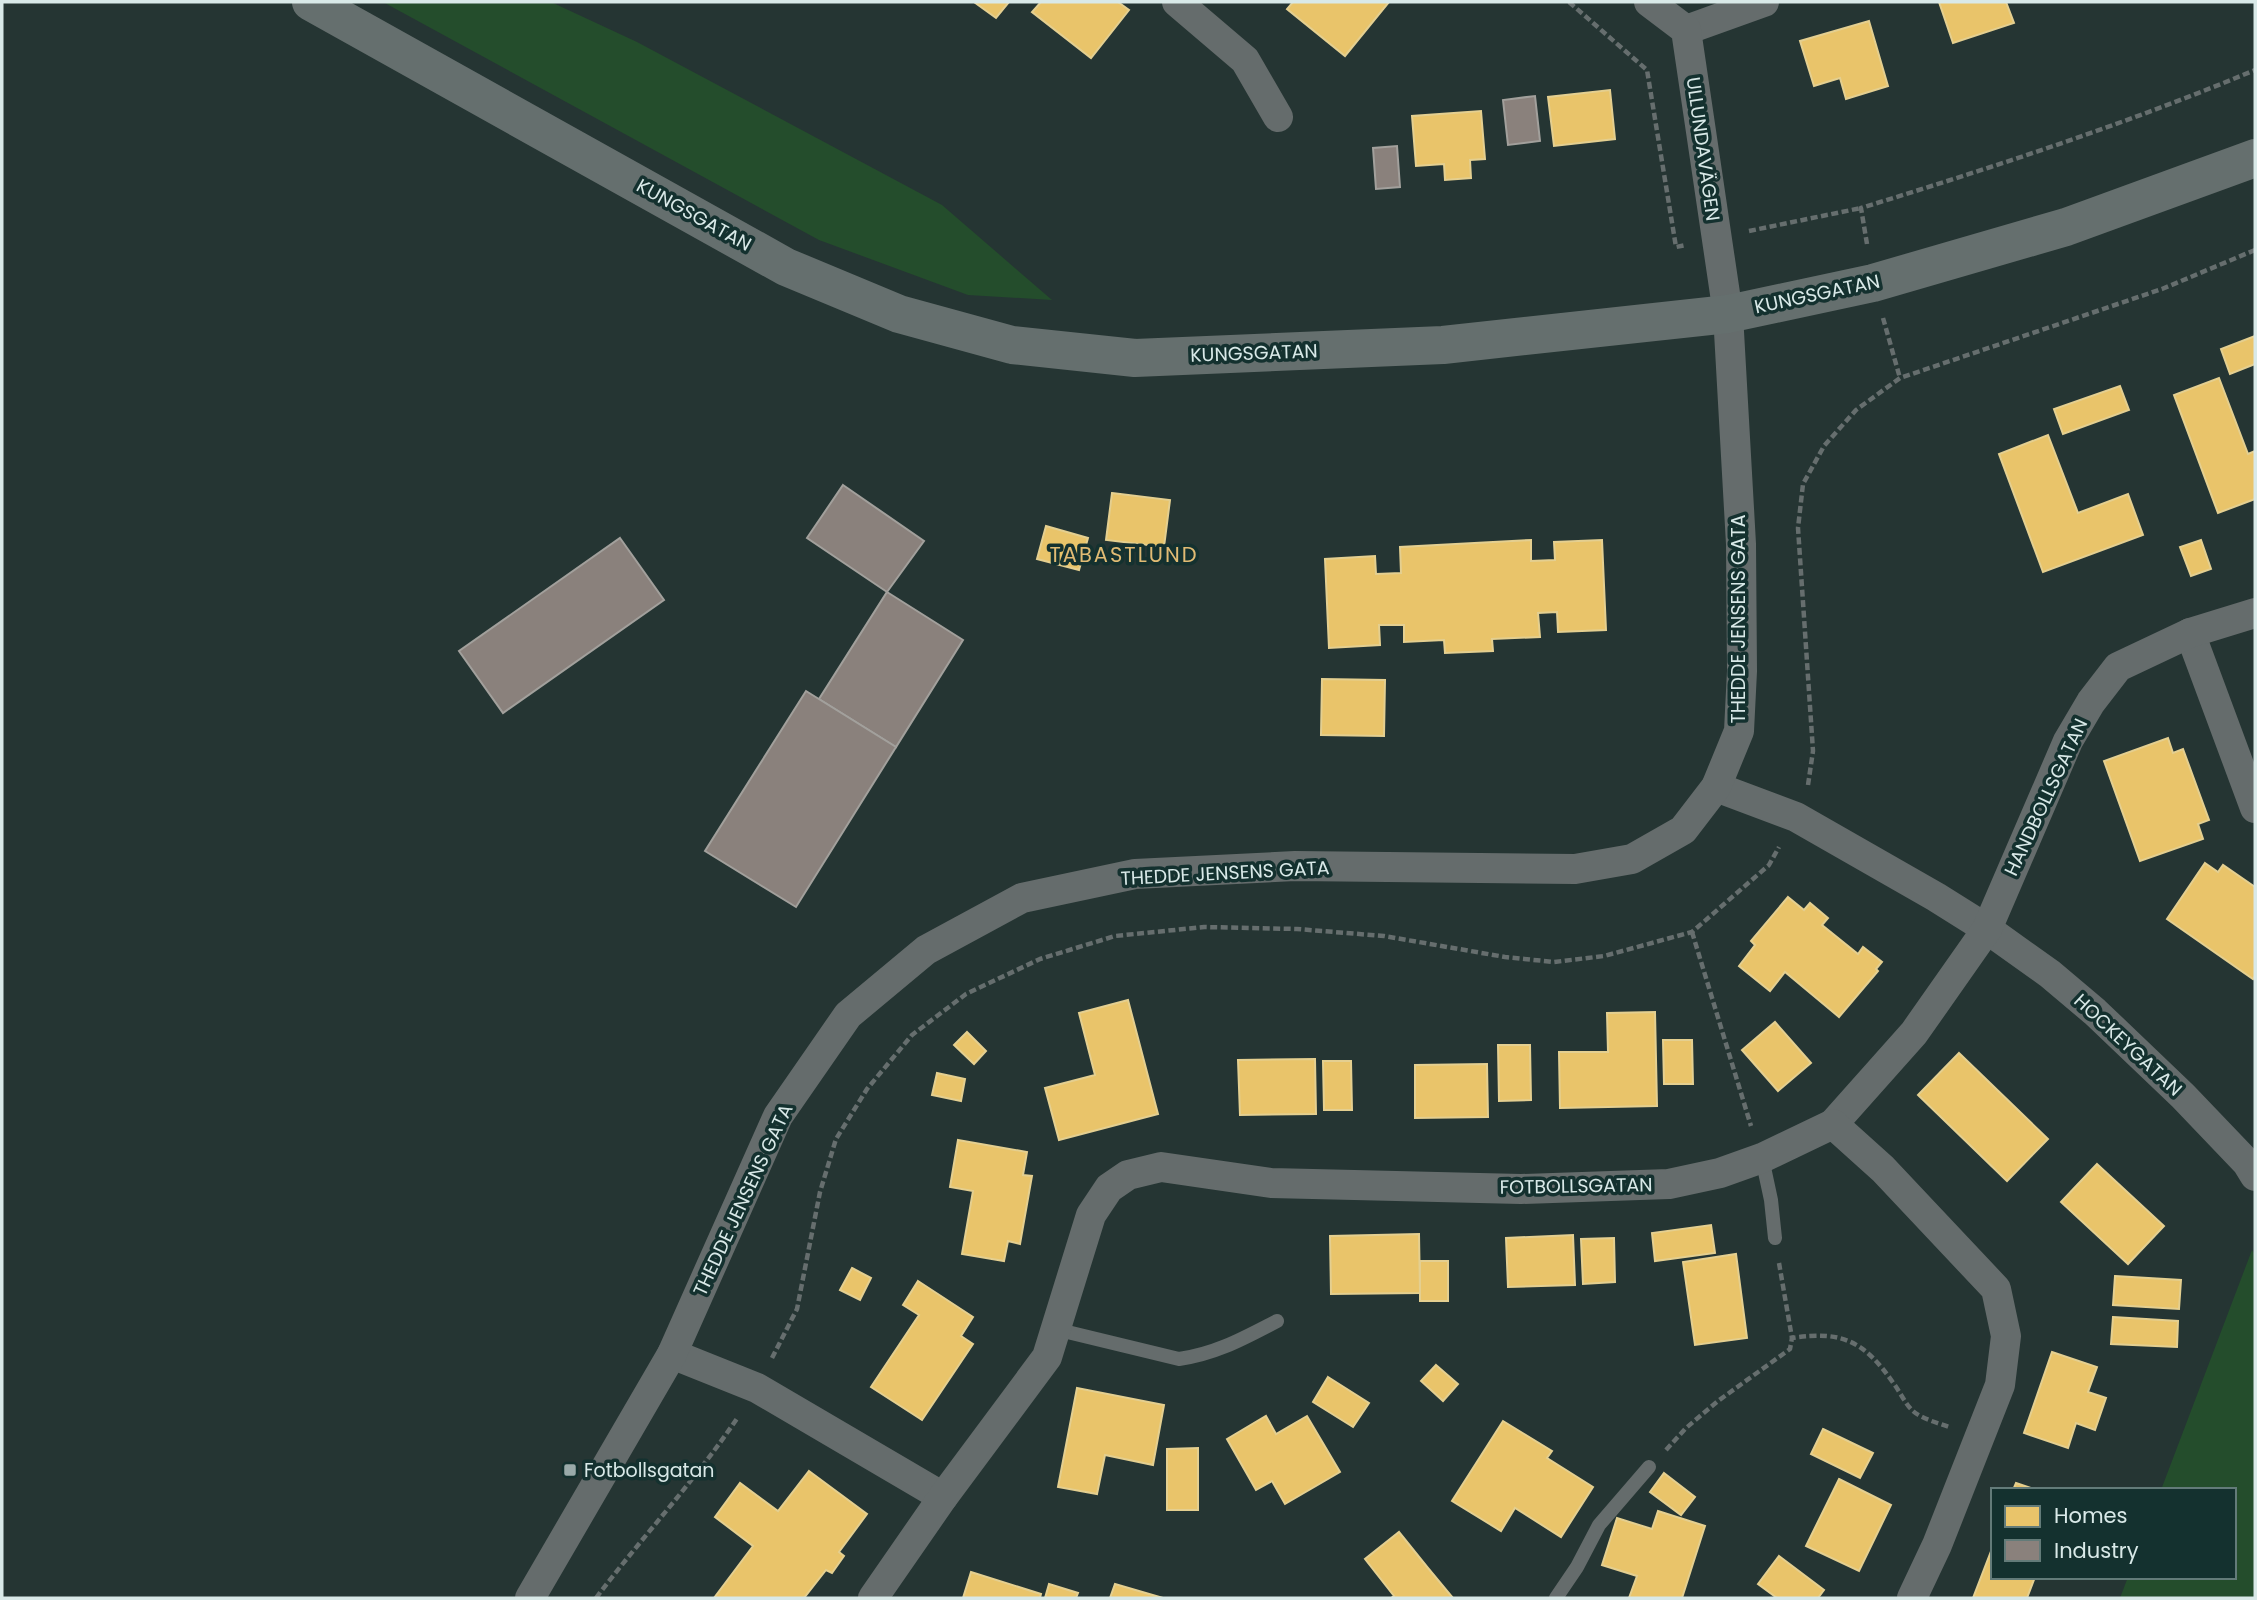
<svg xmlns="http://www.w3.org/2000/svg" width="2257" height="1600" font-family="Poppins,sans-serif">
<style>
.green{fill:#244d2c}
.homes{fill:#e9c46a;stroke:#e4cf90;stroke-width:2}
.industry{fill:#8a817c;stroke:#a2a09c;stroke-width:2}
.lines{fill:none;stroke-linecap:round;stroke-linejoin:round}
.path{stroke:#666e6e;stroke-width:4.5;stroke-dasharray:7 3.5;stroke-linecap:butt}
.lane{stroke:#656c6c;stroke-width:14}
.street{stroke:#656c6c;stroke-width:30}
.secondary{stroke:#656f6e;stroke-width:38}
.poi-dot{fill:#9aaaa9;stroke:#14312f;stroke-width:2.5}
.labels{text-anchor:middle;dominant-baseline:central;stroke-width:7;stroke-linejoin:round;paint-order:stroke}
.street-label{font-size:19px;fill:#d9e9e8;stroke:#14312f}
.poi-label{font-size:19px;fill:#d9e9e8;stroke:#14312f;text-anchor:start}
.neighbourhood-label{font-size:21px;letter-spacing:2px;fill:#e1bb74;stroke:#14312f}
</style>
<rect width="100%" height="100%" fill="#253533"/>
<g class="green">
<polygon points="383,2 551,2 637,42 942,205 1052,300 968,295 819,240"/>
<polygon points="2252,1250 2255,1255 2255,1598 2120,1598 2128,1577 2234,1577 2234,1490 2161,1490"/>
</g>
<g class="homes">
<polygon points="974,2 1009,2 996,18"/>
<polygon points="1041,2 1118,2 1129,10 1091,58 1032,12"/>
<polygon points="1293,2 1389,2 1345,56 1287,9"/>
<polygon points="1939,2 2006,2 2014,23 1953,43"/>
<polygon points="1869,21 1888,86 1846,99 1840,78 1814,86 1800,41"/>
<polygon points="1610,90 1615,139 1554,146 1548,97"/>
<polygon points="1481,111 1485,159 1470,160 1471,178 1445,180 1444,164 1416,166 1412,116"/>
<polygon points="2255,336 2255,364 2230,374 2221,349"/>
<polygon points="2219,378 2248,454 2255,451 2255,499 2218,513 2174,395"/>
<polygon points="2120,386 2129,410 2063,434 2054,409"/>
<polygon points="2048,435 2078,513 2128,494 2143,535 2043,572 1999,454"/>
<polygon points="1112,493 1170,500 1164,547 1106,540"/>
<polygon points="1046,526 1088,538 1079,570 1037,559"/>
<polygon points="1531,540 1531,561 1555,560 1554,542 1602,540 1606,630 1558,632 1557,612 1538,613 1540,637 1492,639 1493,651 1445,653 1444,640 1404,642 1404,625 1379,625 1380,645 1329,648 1325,559 1375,556 1376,574 1401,573 1400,547"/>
<polygon points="2201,540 2211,569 2191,576 2180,547"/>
<polygon points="1322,679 1385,680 1384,736 1321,735"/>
<polygon points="2168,738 2173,753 2183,749 2209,820 2198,824 2203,839 2140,861 2104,761"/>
<polygon points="2205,863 2218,872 2223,865 2255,887 2255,976 2253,979 2167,919"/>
<polygon points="1788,897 1804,910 1810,903 1828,918 1822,925 1858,954 1863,947 1882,962 1876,969 1878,971 1839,1017 1785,972 1770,991 1739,966 1755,945 1751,941"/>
<polygon points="1128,1000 1158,1114 1059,1140 1045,1088 1095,1075 1079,1013"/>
<polygon points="1655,1012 1657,1106 1560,1108 1559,1052 1608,1052 1607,1013"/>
<polygon points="1775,1022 1811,1063 1778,1091 1742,1050"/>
<polygon points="967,1032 986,1051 974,1064 954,1045"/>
<polygon points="1663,1040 1692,1040 1693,1084 1664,1084"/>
<polygon points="1498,1045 1530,1045 1531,1100 1499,1101"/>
<polygon points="1959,1053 2048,1139 2007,1181 1918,1095"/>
<polygon points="1315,1059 1316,1114 1240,1115 1238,1060"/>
<polygon points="1323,1061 1351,1061 1352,1110 1324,1110"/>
<polygon points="1487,1064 1488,1117 1415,1118 1415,1065"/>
<polygon points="937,1073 965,1079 961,1101 932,1095"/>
<polygon points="958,1140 1027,1152 1023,1175 1032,1176 1020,1244 1008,1241 1004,1261 962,1254 973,1191 950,1187"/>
<polygon points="2097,1164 2164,1226 2128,1264 2061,1202"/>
<polygon points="1711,1225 1715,1253 1655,1261 1652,1233"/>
<polygon points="1419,1234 1420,1293 1331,1294 1330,1236"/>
<polygon points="1573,1235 1575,1285 1508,1287 1506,1238"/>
<polygon points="1614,1238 1615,1282 1583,1284 1581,1239"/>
<polygon points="1736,1254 1747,1338 1695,1345 1683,1262"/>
<rect x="1420" y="1261" width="28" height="40"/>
<polygon points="852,1268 871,1278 860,1300 840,1290"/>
<polygon points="2115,1276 2181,1280 2179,1309 2113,1305"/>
<polygon points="918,1281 973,1317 961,1336 973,1344 922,1420 871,1387 919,1315 903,1305"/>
<polygon points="2113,1317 2178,1321 2177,1347 2111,1344"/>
<polygon points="2052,1352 2097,1367 2088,1392 2106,1398 2095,1430 2076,1423 2068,1448 2024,1433"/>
<polygon points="1436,1365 1458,1384 1443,1401 1421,1381"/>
<polygon points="1328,1377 1369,1403 1353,1427 1313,1402"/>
<polygon points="1077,1388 1164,1405 1153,1465 1105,1455 1097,1494 1058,1487"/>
<polygon points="1266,1416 1276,1434 1307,1416 1340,1472 1285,1504 1272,1481 1256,1490 1227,1439"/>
<polygon points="1503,1421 1552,1451 1547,1458 1593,1487 1561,1537 1515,1508 1501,1531 1452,1501"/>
<polygon points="1823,1429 1873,1453 1860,1478 1811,1454"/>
<polygon points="1198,1448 1198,1510 1167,1510 1167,1449"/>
<polygon points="809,1471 867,1514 839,1552 844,1556 832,1573 826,1570 804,1598 714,1598 753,1546 715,1517 740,1483 778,1511"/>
<polygon points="1664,1473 1695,1497 1681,1515 1650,1492"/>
<polygon points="1839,1479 1891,1505 1859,1571 1806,1546"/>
<polygon points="2016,1483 2037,1490 2013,1490"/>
<polygon points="1658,1511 1705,1526 1682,1598 1629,1598 1637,1576 1602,1565 1617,1518 1652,1529"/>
<polygon points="1399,1532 1428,1568 1453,1598 1391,1598 1394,1596 1365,1559"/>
<polygon points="1993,1546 1993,1577 2035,1577 2027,1598 1973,1598"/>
<polygon points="1779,1556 1824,1590 1818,1598 1777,1598 1758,1584"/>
<polygon points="971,1572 1041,1594 1040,1598 963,1598"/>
<polygon points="1049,1584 1078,1593 1076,1598 1045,1598"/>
<polygon points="1115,1584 1163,1598 1110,1598"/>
</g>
<g class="industry">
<polygon points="1535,96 1540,141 1508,145 1503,100"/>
<polygon points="1397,146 1400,187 1376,189 1373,148"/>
<polygon points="843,485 924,541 887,592 807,538"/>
<polygon points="620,538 664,600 503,713 459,651"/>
<polygon points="887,592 963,640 896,747 819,699"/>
<polygon points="806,691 896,747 796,907 705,851"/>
</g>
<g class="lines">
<g class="path">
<polyline points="1569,2 1647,70 1676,247 1686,245"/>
<polyline points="1749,231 1861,208"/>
<path d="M1867,244l-6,-36c133,-41 265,-84 394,-138"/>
<polyline points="1883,318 1900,378"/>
<polyline points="1808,785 1813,751 1798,528 1803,484 1824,446 1856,410 1900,378 2162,289 2255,250"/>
<polyline points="1692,932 1751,1126"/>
<polyline points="1779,1263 1792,1338"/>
<polyline points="772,1358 797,1309 820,1192 836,1139 867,1089 912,1035 966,994 1040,959 1115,936 1204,927 1297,929 1384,936 1505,957 1554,962 1604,956 1692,932 1769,865 1779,847"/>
<path d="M1666,1450l20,-22 32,-27 72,-52 2,-11c51,-8 73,4 102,46 6,8 12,21 19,27 9,8 25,12 36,16"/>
<path d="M596,1598c46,-61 99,-117 142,-181"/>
</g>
<g class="lane">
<polyline points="1762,1158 1771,1200 1775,1238"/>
<path d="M1055,1329l124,30c37,-5 65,-21 98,-38"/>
<polyline points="1556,1598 1577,1567 1599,1525 1649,1467"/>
</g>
<g class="street">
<polyline points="1177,2 1245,60 1278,117"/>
<polyline points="1686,30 1764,2"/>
<polyline points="2190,633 2255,808"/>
<polyline points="1716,787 1796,817 1936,897 1987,929 2050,974 2095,1012 2183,1096 2247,1163 2255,1176"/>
<polyline points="1833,1124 1914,1033 1987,929 2068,741 2091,702 2118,667 2190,633 2255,613"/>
<polyline points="672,1354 757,1388 943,1497"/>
<polyline points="530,1598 672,1354 778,1116 848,1015 926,950 1022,898 1135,874 1295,866 1575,869 1632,859 1683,830 1716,787 1739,731 1742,671 1741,544 1728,314 1686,30 1649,2"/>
<polyline points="873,1598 943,1497 1047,1357 1091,1215 1109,1188 1128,1175 1161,1167 1271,1183 1521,1189 1669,1184 1720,1173 1762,1158 1833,1124 1883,1169 1996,1289 2006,1336 2000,1385 1937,1545 1912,1598"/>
</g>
<polyline class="secondary" points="311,2 786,267 899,314 1012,345 1135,358 1443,345 1728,314 1873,283 2066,227 2255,158"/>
</g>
<rect class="poi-dot" x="563" y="1463" width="14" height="14" rx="3.5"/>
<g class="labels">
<g class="street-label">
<text transform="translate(1703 149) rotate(82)">ULLUNDAVÄGEN</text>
<text transform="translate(694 215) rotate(29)">KUNGSGATAN</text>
<text transform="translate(1817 294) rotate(-12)">KUNGSGATAN</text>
<text transform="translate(1254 353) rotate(-2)">KUNGSGATAN</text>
<text transform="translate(1738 619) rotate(-90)">THEDDE JENSENS GATA</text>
<text transform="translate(2046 797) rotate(-65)">HANDBOLLSGATAN</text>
<text transform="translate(1225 873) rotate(-3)">THEDDE JENSENS GATA</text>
<text transform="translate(2128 1045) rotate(43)">HOCKEYGATAN</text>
<text transform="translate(1576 1186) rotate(-1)">FOTBOLLSGATAN</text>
<text transform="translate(743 1200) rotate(-65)">THEDDE JENSENS GATA</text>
</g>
<g class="poi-label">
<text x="584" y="1470">Fotbollsgatan</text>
</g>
<g class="neighbourhood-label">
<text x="1124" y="554">TABASTLUND</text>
</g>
</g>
<rect width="2257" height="1600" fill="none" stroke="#d9e9e8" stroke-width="7"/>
<rect x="1991" y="1488" width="245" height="91" fill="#14312f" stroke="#637b79" stroke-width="2"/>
<rect x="2005" y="1506" width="35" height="21" fill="#e9c46a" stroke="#637b79" stroke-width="2"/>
<text x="2054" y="1523" font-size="21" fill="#d9e9e8">Homes</text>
<rect x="2005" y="1540" width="35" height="21" fill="#8a817c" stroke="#637b79" stroke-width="2"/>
<text x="2054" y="1558" font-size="21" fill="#d9e9e8">Industry</text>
</svg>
